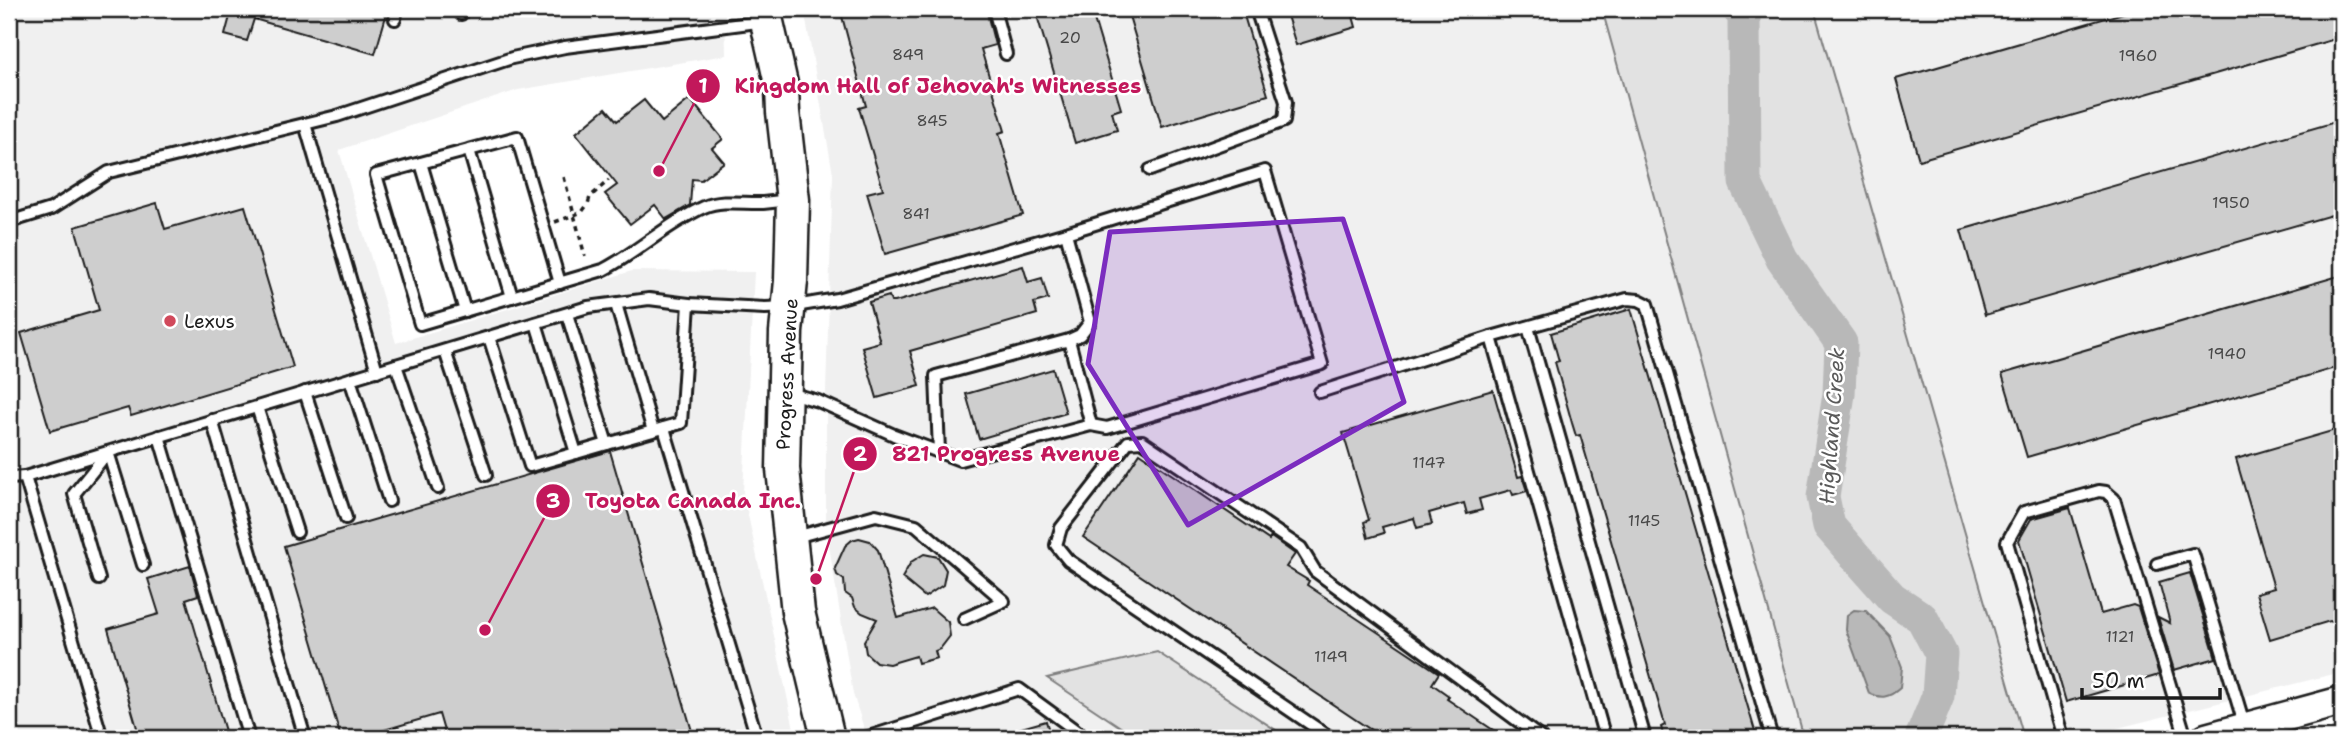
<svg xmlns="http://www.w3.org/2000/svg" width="2351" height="747" font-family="'Shantell Sans',sans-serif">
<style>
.built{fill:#f0f0f0}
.green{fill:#e2e2e2;stroke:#7f7f7f;stroke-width:2}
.water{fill:#b8b8b8;stroke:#7a7a7a;stroke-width:2}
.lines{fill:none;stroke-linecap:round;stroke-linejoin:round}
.river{stroke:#b8b8b8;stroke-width:33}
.building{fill:#cecece;stroke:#1c1c1c;stroke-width:2}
.service-casing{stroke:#1c1c1c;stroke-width:16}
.tertiary-casing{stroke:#1c1c1c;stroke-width:33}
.secondary-casing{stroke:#1c1c1c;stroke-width:37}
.path{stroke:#1c1c1c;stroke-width:3.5;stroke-dasharray:5 5;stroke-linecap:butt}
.service{stroke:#fff;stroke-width:10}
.tertiary{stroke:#fff;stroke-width:28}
.secondary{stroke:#fff;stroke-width:32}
.marked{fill:#7b2cbf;fill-opacity:0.2;stroke:#7b2cbf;stroke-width:5;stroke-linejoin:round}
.poi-dot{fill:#d1495b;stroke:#fff;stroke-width:2.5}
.labels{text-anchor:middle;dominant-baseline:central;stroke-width:5;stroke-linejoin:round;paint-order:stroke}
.number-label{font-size:16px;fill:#484848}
.poi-label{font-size:19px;fill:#1c1c1c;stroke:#fff;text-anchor:start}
.street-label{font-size:19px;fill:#1c1c1c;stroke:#fff}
.water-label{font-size:21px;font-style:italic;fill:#5a5a5a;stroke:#fff}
.leader{fill:none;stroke:#c2185b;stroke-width:2.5}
.callout-dot{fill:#c2185b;stroke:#fff;stroke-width:2.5}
.mark-label{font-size:21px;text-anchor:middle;font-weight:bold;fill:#fff}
.callout-label{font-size:21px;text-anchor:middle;font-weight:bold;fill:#c2185b;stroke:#fff;stroke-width:5;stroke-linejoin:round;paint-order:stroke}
</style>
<rect width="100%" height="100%" fill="#fff"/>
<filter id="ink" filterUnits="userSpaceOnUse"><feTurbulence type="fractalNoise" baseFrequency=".0143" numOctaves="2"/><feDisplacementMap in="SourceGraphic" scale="14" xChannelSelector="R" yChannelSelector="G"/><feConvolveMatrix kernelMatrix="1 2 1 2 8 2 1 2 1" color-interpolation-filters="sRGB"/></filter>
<g filter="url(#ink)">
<g class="built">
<polygon points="9,9 725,9 726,55 518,90 339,150 396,343 632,271 754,272 743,492 796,738 9,738"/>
<polygon points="804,9 1602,9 1804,738 867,738 853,694 826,527 826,390 833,174"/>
<polygon points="1814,9 2342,9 2342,672 2078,738 2024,738"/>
</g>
<g class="green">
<polygon points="1602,9 1814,9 2024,738 1804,738"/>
<polygon points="1157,652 1288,738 1137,738 1047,678"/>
</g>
<path class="water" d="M1854,610l12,1 24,25 12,31 -2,21c-11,10 -19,11 -31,5l-23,-63 1,-15z"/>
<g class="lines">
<polyline class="river" points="1738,9 1744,16 1745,182 1782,259 1841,343 1839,394 1823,497 1829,526 1892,598 1922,618 1941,654 1938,696 1921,738"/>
</g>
<g class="building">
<polygon points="232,9 388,9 375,54 254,19 247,41 225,35"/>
<polygon points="840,9 986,9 995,45 981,49 1005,131 999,133 1023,215 885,254 867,193 883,189 859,108 866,106"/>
<polygon points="1035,9 1091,9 1121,109 1112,112 1117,130 1075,143"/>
<polygon points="1127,9 1242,9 1268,95 1162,127"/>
<polygon points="1285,9 1351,9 1356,27 1296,45"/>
<polygon points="2137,9 2342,9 2342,37 1919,160 1896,79"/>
<polygon points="690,99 723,139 712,148 724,162 701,180 692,179 690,205 666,219 655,205 630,224 605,194 617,185 576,133 606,108 617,121 644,100 662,122"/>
<polygon points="2342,120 2342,212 1985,315 1961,230"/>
<polygon points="157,203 165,229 245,206 293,367 131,416 128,408 50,431 21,333 99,310 75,227"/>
<polygon points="1023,266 1028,282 1042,278 1048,299 1034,303 1037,314 910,351 920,386 877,398 862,347 880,342 869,302 889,296 891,302 895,302"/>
<polygon points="2342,275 2342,366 2027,457 2002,374"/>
<polygon points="1631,309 1757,738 1664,738 1661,727 1665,725 1580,435 1576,436 1572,423 1555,362 1559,361 1551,333"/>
<polygon points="1053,369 1066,413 979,439 966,394"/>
<polygon points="1493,390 1518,477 1522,476 1527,491 1513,495 1511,490 1479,499 1482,510 1467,514 1464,503 1429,513 1432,524 1417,528 1414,518 1382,527 1384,533 1368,538 1364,522 1369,520 1343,433"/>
<polygon points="2342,428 2342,628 2330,621 2270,639 2256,593 2274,588 2236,459"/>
<polygon points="610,451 694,738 446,738 439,714 374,733 375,738 341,738 284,546"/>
<polygon points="1140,453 1269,540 1271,537 1295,554 1286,567 1309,581 1307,585 1439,673 1432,684 1449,696 1447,699 1505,738 1383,738 1083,537"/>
<polygon points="2070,508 2101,614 2133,605 2138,607 2159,675 2066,702 2019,540 2031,519"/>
<polygon points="859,538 870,541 878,550 898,618 932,608 948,622 950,636 940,649 935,651 937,658 918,663 916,656 889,664 876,662 866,653 864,641 877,619 862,613 855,607 852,598 845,593 844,580 837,575 835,568 845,546 852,540"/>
<polygon points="924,554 938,557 946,570 943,585 925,597 902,578 911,562"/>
<polygon points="190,566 198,595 186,599 227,738 140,738 108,629 159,614 148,579"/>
<polygon points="2190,573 2216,658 2174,670 2158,617 2170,623 2159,582"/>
<polygon points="1046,721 1051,738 1001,738 1000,734"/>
</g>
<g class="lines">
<g class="service-casing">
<g id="service">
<polyline points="460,9 461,14"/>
<polyline points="994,9 1006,54"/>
<polyline points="395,19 397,9"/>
<polyline points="305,124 377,371"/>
<polyline points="469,150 512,297"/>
<polyline points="421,163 465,311"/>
<polyline points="1150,170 1284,121 1286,102 1256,9"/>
<polyline points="9,222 51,209 109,172 337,116 512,58 565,47 765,21"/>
<polyline points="1066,233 1090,322 1080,335 1069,340"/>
<path d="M560,283l-43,-146 -141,38 44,149 183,-54c35,-18 65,-47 101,-63 19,-8 40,-3 59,-4 9,-1 18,-2 27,-3"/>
<polyline points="616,304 653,431 681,423 689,304"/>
<polyline points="567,314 607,444 653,431"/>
<polyline points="536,323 576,453 607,444"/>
<polyline points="1528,327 1645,738"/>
<polyline points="489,337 530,466 576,453"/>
<polyline points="1491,337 1605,738"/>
<polyline points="445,351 486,475"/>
<polyline points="396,365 438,488"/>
<polyline points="350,379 389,501"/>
<polyline points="305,392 346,518"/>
<polyline points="786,392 818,401 894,435 960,460 1091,425 1069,340 936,376 939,452"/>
<polyline points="1320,392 1491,337 1627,299 1639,300 1647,304 1772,738"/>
<polyline points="257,407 297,532"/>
<polyline points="212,420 305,738"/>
<polyline points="664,428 757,738"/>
<polyline points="159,436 249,738"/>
<polyline points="9,478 25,477"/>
<polyline points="792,538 876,515 916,525 1004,601 964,619"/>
<polyline points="2157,564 2193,554 2245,727"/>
<polyline points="99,579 74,494 108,452 143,565"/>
<polyline points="102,738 25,477 588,307 649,299 689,304 765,308 789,307 837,299 1066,233 1265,171 1322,364 1107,428 1091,425"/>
<polyline points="865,738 1019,689 1086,738"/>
<polyline points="1331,738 1068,560 1056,545 1061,528 1128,442 1142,441 1301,548 1315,571 1541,738"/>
<polyline points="2063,738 2007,542 2024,512 2099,491 2106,492 2114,499 2186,738"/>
</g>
</g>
<g class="tertiary-casing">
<polyline id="tertiary" points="2206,738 2342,701"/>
</g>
<g class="secondary-casing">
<polyline id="secondary" points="764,9 782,88 783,112 793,200 791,281 786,332 783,469 798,612 828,738"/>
</g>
<g class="path">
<polyline points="564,177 585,256"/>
<polyline points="555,222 582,212 588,204 590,197 609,180"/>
</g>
<use href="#service" class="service"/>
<use href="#tertiary" class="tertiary"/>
<use href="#secondary" class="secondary"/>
</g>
</g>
<path class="marked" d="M1343,219l61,183 -216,123 -100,-161 22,-132z"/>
<circle class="poi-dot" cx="170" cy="321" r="7"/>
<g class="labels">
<g class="number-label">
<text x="1070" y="37">20</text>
<text x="908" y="54">849</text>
<text x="2138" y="55">1960</text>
<text x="932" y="120">845</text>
<text x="2231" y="202">1950</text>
<text x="916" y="213">841</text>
<text x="2227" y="353">1940</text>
<text x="1429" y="462">1147</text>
<text x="1644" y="520">1145</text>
<text x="2120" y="636">1121</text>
<text x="1331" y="656">1149</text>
</g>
<g class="poi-label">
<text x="184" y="321">Lexus</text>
</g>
<g class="street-label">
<text transform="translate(787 374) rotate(-87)">Progress Avenue</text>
</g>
<g class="water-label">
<text transform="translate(1832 426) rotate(-86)">Highland Creek</text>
</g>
</g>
<path class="leader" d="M659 171L703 86M816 579L860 454M485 630L553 501"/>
<g class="callout-dot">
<circle cx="659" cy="171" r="7"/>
<circle cx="816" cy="579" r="7"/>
<circle cx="485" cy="630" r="7"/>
<circle cx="703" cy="86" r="18"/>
<circle cx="860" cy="454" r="18"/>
<circle cx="553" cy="501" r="18"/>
</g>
<g class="mark-label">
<text x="703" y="93">1</text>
<text x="860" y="461">2</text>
<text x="553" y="508">3</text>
</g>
<g class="callout-label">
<text x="938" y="93">Kingdom Hall of Jehovah's Witnesses</text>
<text x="1006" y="461">821 Progress Avenue</text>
<text x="693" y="508">Toyota Canada Inc.</text>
</g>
<rect width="2351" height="747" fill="none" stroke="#fff" stroke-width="35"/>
<rect x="18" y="18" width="2316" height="712" fill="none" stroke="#1c1c1c" stroke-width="2.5" filter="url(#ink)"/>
<path d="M2082 688v10h138v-10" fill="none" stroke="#1c1c1c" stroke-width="3.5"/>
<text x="2092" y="688" font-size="21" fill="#1c1c1c" stroke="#ffffff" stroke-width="5" paint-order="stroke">50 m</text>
</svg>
